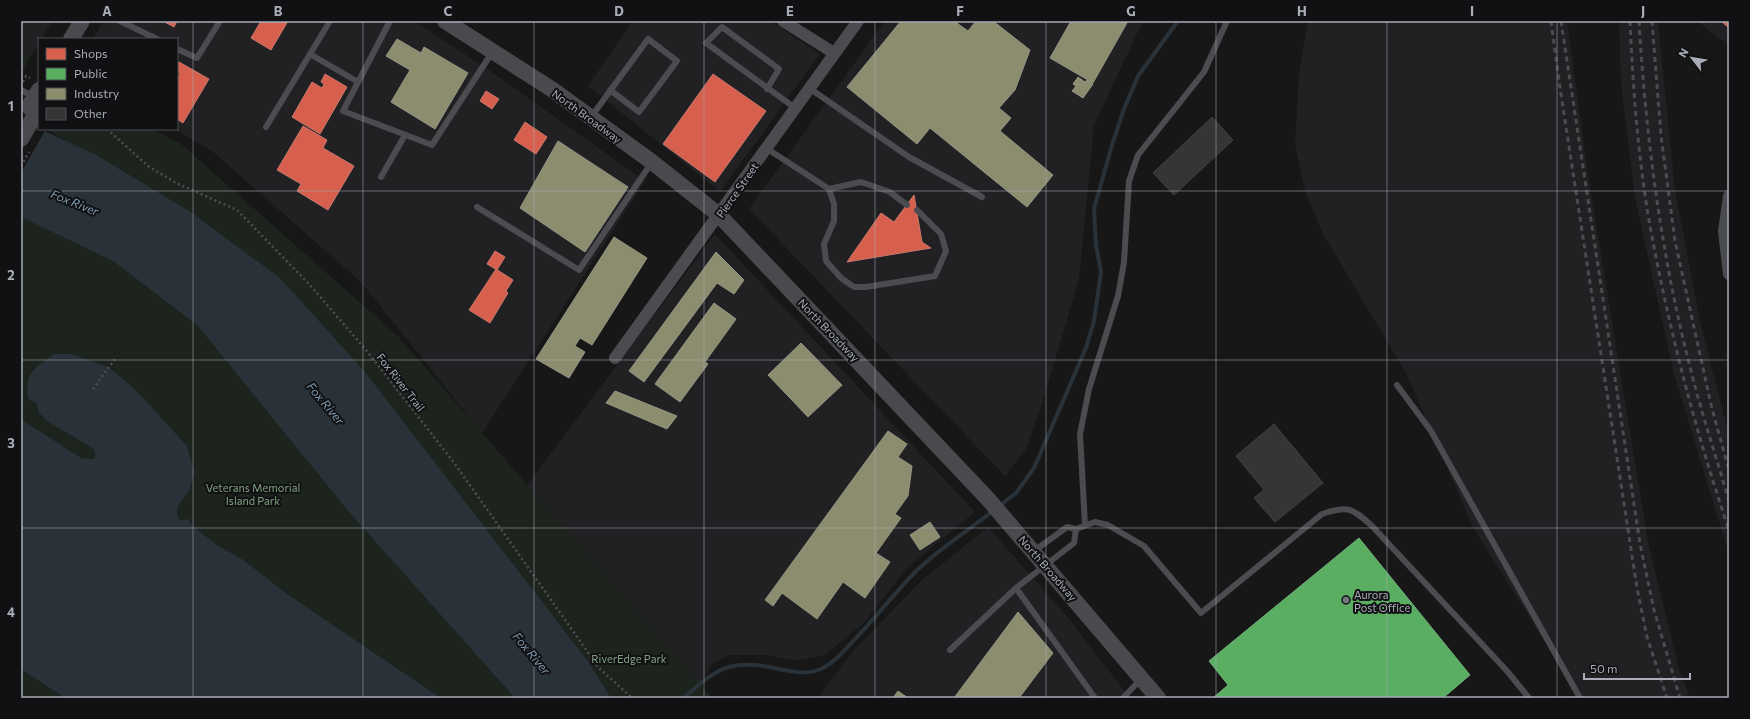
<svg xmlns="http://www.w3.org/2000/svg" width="1750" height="719" font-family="Commissioner,sans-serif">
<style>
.built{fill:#212123}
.green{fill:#1d241e}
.water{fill:#2a3239}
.pier{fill:#171717}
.shops{fill:#d6604d;stroke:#c8776d}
.public{fill:#5aae61;stroke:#71ae7b}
.industry{fill:#8c8c6e;stroke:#949684}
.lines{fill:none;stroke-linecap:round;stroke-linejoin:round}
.stream{stroke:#2a3239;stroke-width:4}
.building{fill:#353536;stroke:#3f4043}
.path{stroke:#4d4e52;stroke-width:2.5;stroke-dasharray:2 3;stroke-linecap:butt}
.lane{stroke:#4b4c50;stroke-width:6}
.street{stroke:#4b4c50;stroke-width:12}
.secondary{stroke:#4a4a4e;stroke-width:16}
.rail{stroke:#4b4c4f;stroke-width:3;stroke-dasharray:5 4;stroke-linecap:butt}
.grid{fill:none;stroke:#a8adb8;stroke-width:1;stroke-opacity:0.55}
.poi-dot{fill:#757880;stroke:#111113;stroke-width:1.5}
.labels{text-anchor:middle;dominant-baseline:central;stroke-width:4;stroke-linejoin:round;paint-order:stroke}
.street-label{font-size:11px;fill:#a8adb8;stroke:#111113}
.park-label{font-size:11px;fill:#7fa381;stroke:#111113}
.poi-label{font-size:11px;fill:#a8adb8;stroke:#111113;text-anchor:start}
.water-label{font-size:12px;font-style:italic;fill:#7f9bb3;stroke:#111113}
.neatline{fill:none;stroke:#a8adb8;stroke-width:1.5}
.grid-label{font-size:13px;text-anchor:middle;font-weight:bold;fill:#a8adb8}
</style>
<rect width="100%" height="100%" fill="#171717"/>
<g class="built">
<polygon points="21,21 52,21 42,39 39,39 39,43 31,56 21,51"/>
<polygon points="103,21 414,21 489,70 645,181 482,433 361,282 213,152 175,129 177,129 177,39 93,39"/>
<polygon points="633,21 770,21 820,54 720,192 588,86"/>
<polygon points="885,21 1143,21 1094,125 1079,279 1043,401 1026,449 1005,476 749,209"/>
<polygon points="1308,21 1567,21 1588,175 1648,542 1679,669 1690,698 1580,698 1473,527 1407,375 1322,232 1305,191 1295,145 1299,73"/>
<polygon points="1619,21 1658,21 1675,189 1700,322 1729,435 1729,554 1674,374 1635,198 1621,82"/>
<polygon points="1697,21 1729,21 1729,46"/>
<polygon points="715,234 975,512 907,568 864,623 825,655 796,661 766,655 730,655 714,662 699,684 527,485"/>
<polygon points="988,527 1070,620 1130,698 818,698 854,650 922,580"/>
</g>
<g class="green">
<polygon points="21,51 31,56 21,74"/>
<polygon points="47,129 153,129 181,144 398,336 712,698 611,698 590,664 280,278"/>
<polygon points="21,217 113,261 197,325 349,512 515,698 441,698 290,596 242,559 217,545 194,527 188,519 180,520 177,515 177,508 181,504 187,446 136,390 36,403 39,413 47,421 95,450 95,459 81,458 21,419"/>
<polygon points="21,669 65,698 21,698"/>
</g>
<g class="water">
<polygon points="21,120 96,155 189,211 280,278 365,372 590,664 611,698 515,698 349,512 197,325 113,261 21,217"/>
<path d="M54,354h17l37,13 28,23 51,56 7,26 -4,17 -13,19v7l3,5 8,-1 6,8 23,18 25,14 48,37 151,102h-376l-44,-29v-250l60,39 14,1v-9l-48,-29 -8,-8 -3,-10 -8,-5c-3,-26 7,-30 26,-44z"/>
</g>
<polygon class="pier" points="21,118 39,126 39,129 46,129 21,173"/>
<g class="shops">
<polygon points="163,21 177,21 174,27"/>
<polygon points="261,21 288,21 271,50 251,38"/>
<polygon points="1721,21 1729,21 1729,28"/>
<polygon points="179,62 209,79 183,123 177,119 177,78 180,74 177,72 177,65"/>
<polygon points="325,74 347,87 320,134 292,117 312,82 322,88 324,84 321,82"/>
<polygon points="713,74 766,111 715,182 663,144"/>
<polygon points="486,91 499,99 492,109 480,101"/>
<polygon points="525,122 547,137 536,154 514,140"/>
<polygon points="303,126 327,140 323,148 354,166 328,210 297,191 301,184 277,170"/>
<polygon points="914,195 922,242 931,248 847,262 881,213 894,222"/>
<polygon points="495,251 505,257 497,270 487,264"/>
<polygon points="496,269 513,280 506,291 508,293 490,323 469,310"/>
</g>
<polygon class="public" points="1359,538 1470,675 1443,698 1213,698 1228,685 1209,661"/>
<g class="industry">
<polygon points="901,21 954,21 968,31 976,21 993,21 1030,50 1015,90 999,108 1011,118 1000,131 1053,175 1027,207 930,128 917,144 847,87"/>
<polygon points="1071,21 1128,21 1093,83 1050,58"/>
<polygon points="397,39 421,53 424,47 468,73 435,129 391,102 410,70 386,56"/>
<polygon points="1078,77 1085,82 1087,80 1093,84 1083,98 1072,91 1076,86 1073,84"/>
<polygon points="558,141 628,187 585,252 520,208"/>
<polygon points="614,237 647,258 592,345 580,338 575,346 585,352 569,378 536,359"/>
<polygon points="716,252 744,280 734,294 717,283 644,382 629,371"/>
<polygon points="714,303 736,319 705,362 708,364 680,402 655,384"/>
<polygon points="801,343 842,385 808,417 768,375"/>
<polygon points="615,391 677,416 667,429 606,403"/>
<polygon points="888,431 907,444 898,457 912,466 908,496 895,514 901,518 876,553 890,562 865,598 843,582 817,619 782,593 773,606 765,600"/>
<polygon points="930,522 940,537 920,550 910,535"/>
<polygon points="1018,612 1053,653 1019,698 954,698"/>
<polygon points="898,691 908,698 893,698"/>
</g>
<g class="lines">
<g class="stream">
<polyline points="998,507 1016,493 1034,468 1086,348 1094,321 1101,272 1096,245 1094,209 1112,145 1124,109 1138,76 1178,21"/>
<path d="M684,698c32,-31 50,-40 95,-29 14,3 28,6 42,0 13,-6 24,-19 34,-30 21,-22 40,-46 61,-68 23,-22 51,-40 77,-60"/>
</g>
</g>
<g class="building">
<polygon points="1212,117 1233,140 1174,195 1153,173"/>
<polygon points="1274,424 1323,483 1275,522 1254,498 1264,490 1236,456"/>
</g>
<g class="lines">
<g class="path">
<polyline points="23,82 26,76 30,78"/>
<polyline points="107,129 148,166 176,183 237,210 309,284 366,350 455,464 599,668 632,698"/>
<polyline points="21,166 29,152"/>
<polyline points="93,389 115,359"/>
</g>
<g class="lane">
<polyline points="120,21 157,39"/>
<polyline points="390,21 343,111 432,145 493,51"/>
<polyline points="177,49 197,58 220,21"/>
<polyline points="310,54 358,82"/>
<polyline points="809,88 909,157 982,197"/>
<polyline points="767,89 779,69 722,27 706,43 795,108"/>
<polyline points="21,90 34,97"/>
<polyline points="591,117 648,39 677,61 639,112 610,90"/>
<polyline points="266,127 330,21"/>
<polyline points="766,148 829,189 861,182 890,192 907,205"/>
<polyline points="381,177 405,135"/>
<polyline points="829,189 834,204 834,221 824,244 826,261 841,278 854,287 866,287 935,276 946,251 941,234 917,210"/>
<polyline points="477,207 579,270 652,162"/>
<polyline points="1397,385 1431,431 1580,698"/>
<polyline points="1085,525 1080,434 1089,389 1118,296 1124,262 1129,181 1138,155 1204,72 1227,21"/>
<path d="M1034,551l33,-24 9,2 19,-7 13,3 36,21 57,67 121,-99c26,-9 30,-6 50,12l135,145 22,27"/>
<polyline points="1016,588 1074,543 1076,529"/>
<polyline points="950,650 1016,588 1095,698"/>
<polyline points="1123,698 1141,679"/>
</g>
<g class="street">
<polyline points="783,21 834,53"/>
<polyline points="1729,196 1724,231 1729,274"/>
<polyline points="615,358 858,21"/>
</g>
<g class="secondary">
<polyline points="445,21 553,90 652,162 719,215 988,499 1158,698"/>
<polyline points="71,39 82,21"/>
<polyline points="29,106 39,90"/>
<polyline points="21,139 35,115 29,106"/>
</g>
<g class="rail">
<polyline points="1551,21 1560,88 1637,588 1647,637 1667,698"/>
<polyline points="1561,21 1640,544 1654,610 1680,698"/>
<path d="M1630,21c3,68 8,137 20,205 19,103 45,204 79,304"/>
<path d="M1639,21c7,117 22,233 51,346 11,45 26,89 39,134"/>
<polyline points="1652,21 1661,136 1675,241 1712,409 1729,470"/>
</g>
</g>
<path class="grid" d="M193,21v677M363,21v677M534,21v677M704,21v677M875,21v677M1046,21v677M1216,21v677M1387,21v677M1557,21v677M21,191h1708M21,360h1708M21,528h1708"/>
<circle class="poi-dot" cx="1346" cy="600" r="4"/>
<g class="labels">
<g class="street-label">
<text transform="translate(587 116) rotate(36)">North Broadway</text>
<text transform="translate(737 190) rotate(-55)">Pierce Street</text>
<text transform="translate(829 330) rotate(46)">North Broadway</text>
<text transform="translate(401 382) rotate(52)">Fox River Trail</text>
<text transform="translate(1048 568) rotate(49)">North Broadway</text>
</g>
<g class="park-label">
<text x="253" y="487">Veterans Memorial<tspan x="253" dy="13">Island Park</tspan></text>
<text x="629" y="658">RiverEdge Park</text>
</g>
<g class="poi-label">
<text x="1354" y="594">Aurora<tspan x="1354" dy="13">Post Office</tspan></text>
</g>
<g class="water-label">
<text transform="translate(75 202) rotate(22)">Fox River</text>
<text transform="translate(326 403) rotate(50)">Fox River</text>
<text transform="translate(532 653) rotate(50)">Fox River</text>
</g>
</g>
<rect width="1750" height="719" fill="none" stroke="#111113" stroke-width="44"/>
<rect x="38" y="38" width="140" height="92" fill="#111113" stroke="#4d4f55"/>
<rect x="46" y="48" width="20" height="12" fill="#d6604d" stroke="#4d4f55"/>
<text x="74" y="58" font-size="12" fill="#a8adb8">Shops</text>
<rect x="46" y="68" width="20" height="12" fill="#5aae61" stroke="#4d4f55"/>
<text x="74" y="78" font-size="12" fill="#a8adb8">Public</text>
<rect x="46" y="88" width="20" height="12" fill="#8c8c6e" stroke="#4d4f55"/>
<text x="74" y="98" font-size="12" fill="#a8adb8">Industry</text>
<rect x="46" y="108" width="20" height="12" fill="#353536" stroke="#4d4f55"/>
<text x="74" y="118" font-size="12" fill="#a8adb8">Other</text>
<g transform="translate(1692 58) rotate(301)" stroke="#111113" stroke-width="3" paint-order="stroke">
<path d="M0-3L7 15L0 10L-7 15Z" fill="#a8adb8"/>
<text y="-6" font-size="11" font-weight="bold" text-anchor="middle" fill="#a8adb8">N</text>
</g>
<path d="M1584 673v6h106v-6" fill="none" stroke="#a8adb8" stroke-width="2"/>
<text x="1590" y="673" font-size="12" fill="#a8adb8" stroke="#111113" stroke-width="3" paint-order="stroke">50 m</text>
<rect x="22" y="22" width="1706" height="675" class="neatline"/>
<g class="grid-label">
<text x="107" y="16">A</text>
<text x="278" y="16">B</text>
<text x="448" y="16">C</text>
<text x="619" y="16">D</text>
<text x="790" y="16">E</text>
<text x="960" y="16">F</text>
<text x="1131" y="16">G</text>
<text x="1302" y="16">H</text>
<text x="1472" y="16">I</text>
<text x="1643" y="16">J</text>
<text x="11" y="111">1</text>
<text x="11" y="280">2</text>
<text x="11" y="448">3</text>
<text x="11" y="617">4</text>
</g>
</svg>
